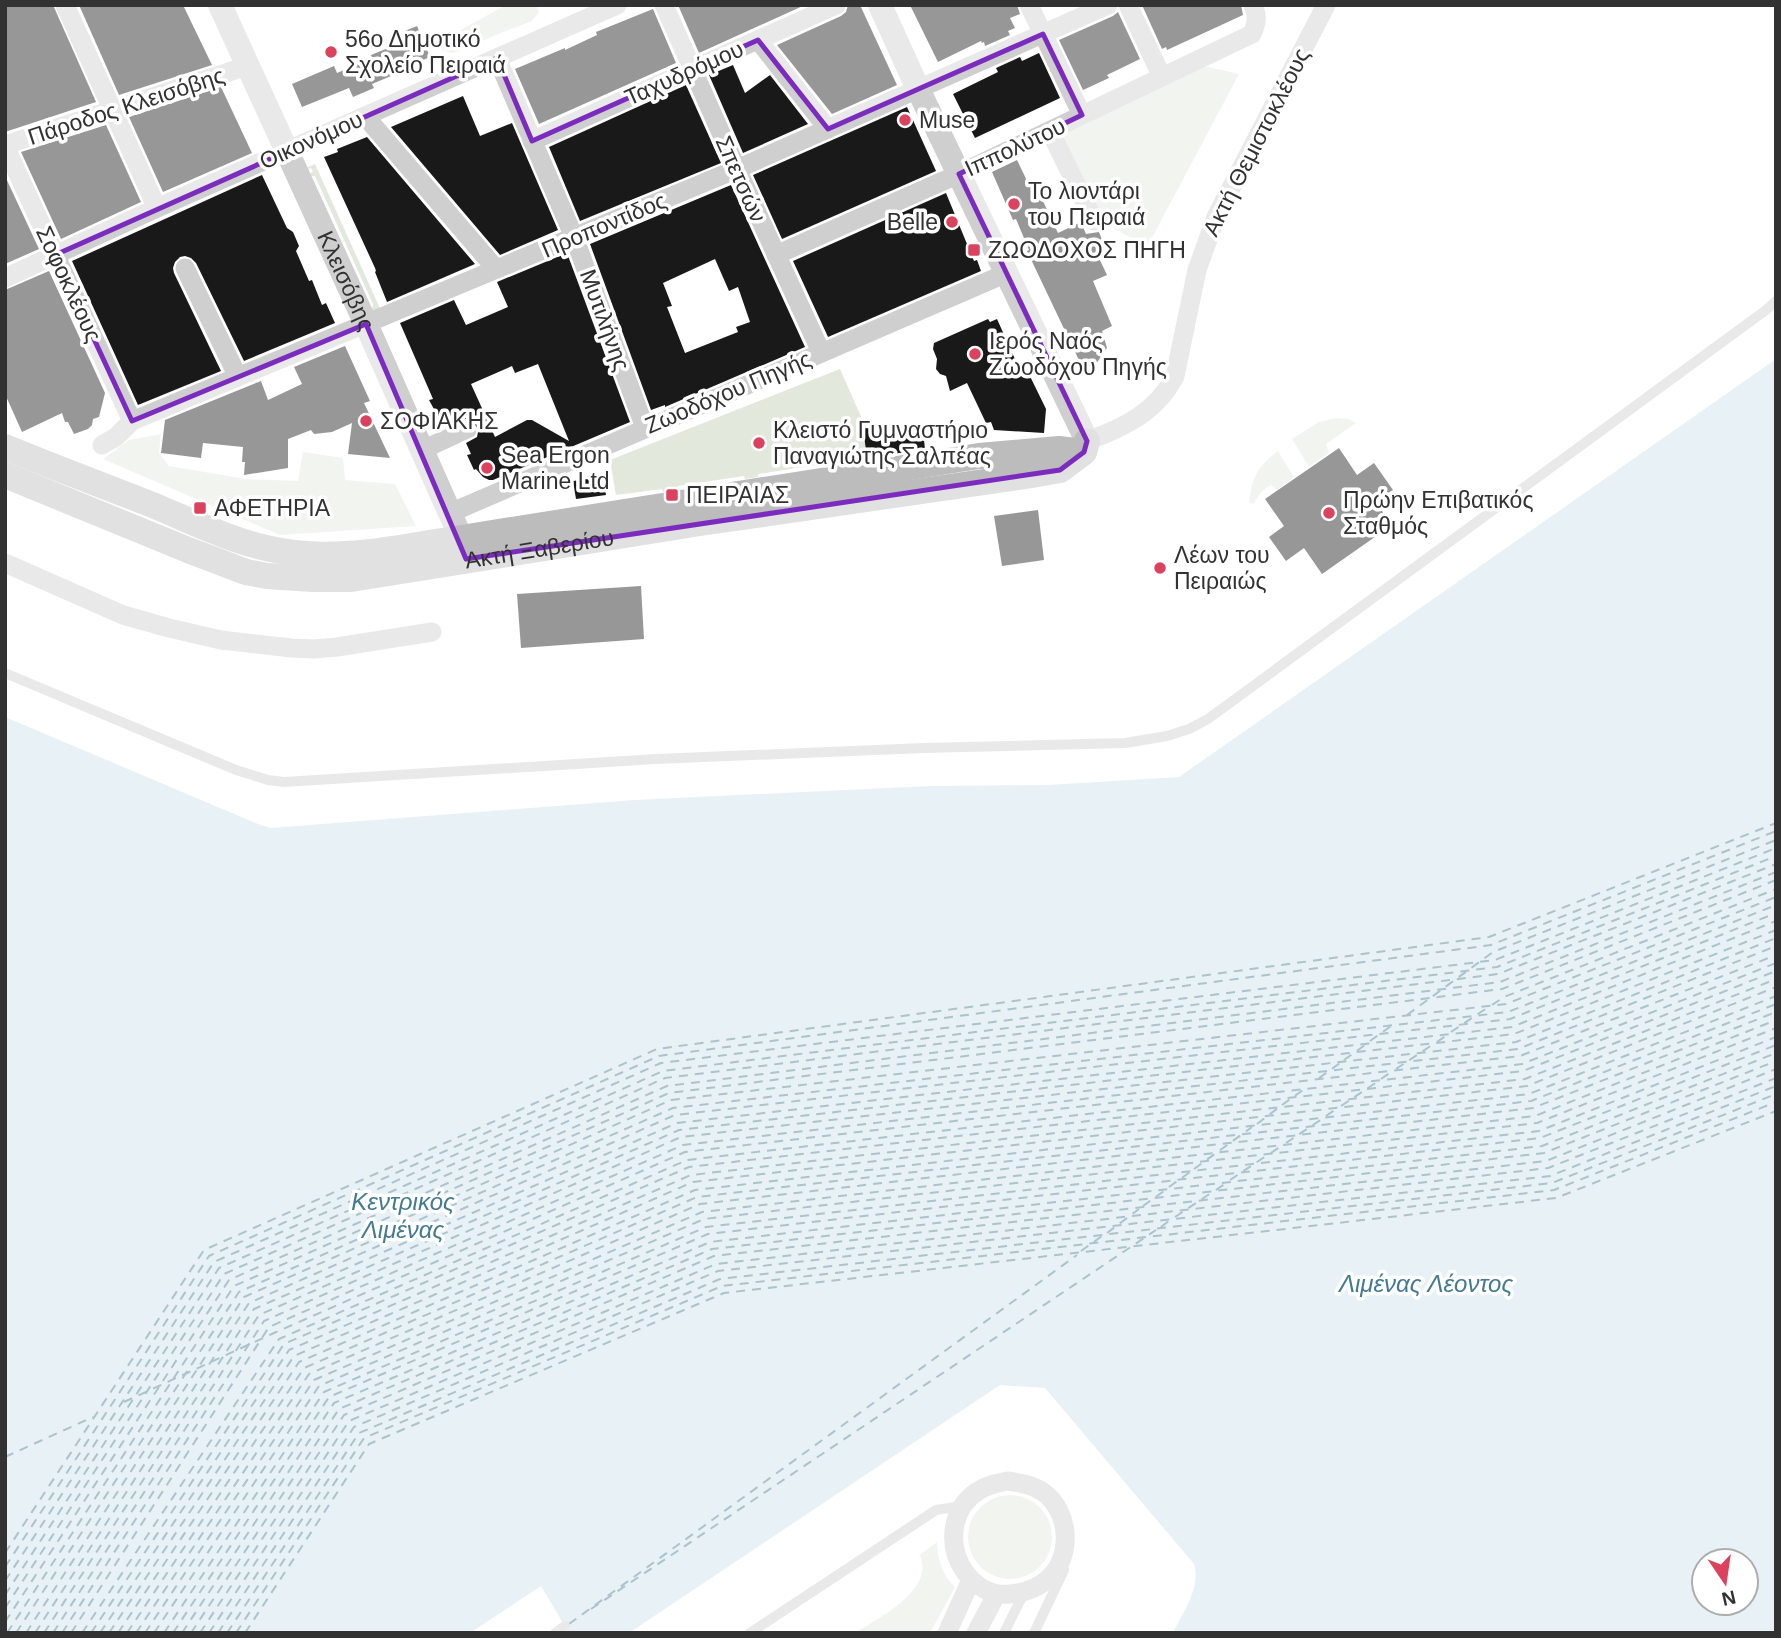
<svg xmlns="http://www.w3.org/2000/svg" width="1781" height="1638" font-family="Arial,sans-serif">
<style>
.green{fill:#e3e8dc}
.water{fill:#cde1e9;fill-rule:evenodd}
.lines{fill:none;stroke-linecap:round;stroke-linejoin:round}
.ferry{stroke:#447a90;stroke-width:2;stroke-dasharray:9 7;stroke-linecap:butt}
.building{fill:#191919;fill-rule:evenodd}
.service{stroke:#cfcfcf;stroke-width:10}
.minor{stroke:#cfcfcf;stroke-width:19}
.tertiary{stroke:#cfcfcf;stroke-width:24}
.secondary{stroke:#bcbcbc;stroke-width:26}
.marked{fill:none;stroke:#7b2cbf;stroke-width:5;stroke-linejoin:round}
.poi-dot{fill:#db425d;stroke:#fff;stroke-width:2.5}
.labels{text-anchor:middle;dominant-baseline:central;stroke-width:7;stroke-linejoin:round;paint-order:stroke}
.poi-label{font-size:23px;fill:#323232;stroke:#fff;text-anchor:start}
.street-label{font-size:23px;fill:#323232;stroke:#fff}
.water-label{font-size:24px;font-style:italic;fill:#447a90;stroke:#fff}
</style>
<rect width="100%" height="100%" fill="#fff"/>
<g class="green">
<polygon points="506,5 536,5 539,12 532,21 498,34 463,50 452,53 442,50 441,46 446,38"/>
<polygon points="1199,65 1239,74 1147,247 1101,221 1059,134"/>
<polygon points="315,164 382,313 378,315 372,309 373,304 315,176 309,176 308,174 313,172 311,168 306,170 306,168"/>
<polygon points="840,369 866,428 863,430 867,457 758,474 758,477 745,479 744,476 678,486 678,489 663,492 662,489 616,495 610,460"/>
<polygon points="1336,418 1349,419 1356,423 1326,444 1329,453 1309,467 1292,439 1319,422"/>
<polygon points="161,434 159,453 169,466 246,479 298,481 303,452 343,458 345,480 395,484 416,526 280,535 103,459 129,440"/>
<path d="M1278,451l16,26 -17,13 -6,-5 -9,6 -9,13 -4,-1c3,-26 8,-36 29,-52z"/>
<circle cx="1010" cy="1537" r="42"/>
<path d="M937,1542c0,16 6,35 18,45l-25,46h-75c24,-15 80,-43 65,-78z"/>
</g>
<path class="water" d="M1776,359v1274h-603c10,-21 28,-45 21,-69l-149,-176 -45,-3 -371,248h-60l-28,-47 -71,47h-465v-916l253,107 13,4 364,-28 294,-14 119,-1 131,-8zM1704,1561h42v42h-42z"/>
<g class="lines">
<g class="ferry">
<polyline points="1492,1005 1504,997 1776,889"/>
<polyline points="1407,1015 1493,952 1776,840"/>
<polyline points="1451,1032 1487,1008"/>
<polyline points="1370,1041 1391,1026"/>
<polyline points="1437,1042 1447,1035"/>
<polyline points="1344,1060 1365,1045"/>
<polyline points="1396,1069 1432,1045"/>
<polyline points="1319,1078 1340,1063"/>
<polyline points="1381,1079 1391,1072"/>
<polyline points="1282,1105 1303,1090"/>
<polyline points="1341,1106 1377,1082"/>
<polyline points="1326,1116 1336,1109"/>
<polyline points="1257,1124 1278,1108"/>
<polyline points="1286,1143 1322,1119"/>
<polyline points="1271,1153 1281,1146"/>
<polyline points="1194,1169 1252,1127"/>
<polyline points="1230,1180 1266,1156"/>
<polyline points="1169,1187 1190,1172"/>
<polyline points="1216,1190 1226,1183"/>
<polyline points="1143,1206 1164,1191"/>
<polyline points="1175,1217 1211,1193"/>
<polyline points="1161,1227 1170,1220"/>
<polyline points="1107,1233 1139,1209"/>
<polyline points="1081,1251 1102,1236"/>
<polyline points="124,1402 274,1333 685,1152 1520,1056 1776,955"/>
<polyline points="5,1457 93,1417"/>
<polyline points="5,1553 204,1250 657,1049 1489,937 1776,823"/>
<polyline points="5,1567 209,1256 659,1056 1491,945 1776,831"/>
<polyline points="5,1581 214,1262 661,1063 1495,960 1776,848"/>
<polyline points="5,1595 219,1268 663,1071 1497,967 1776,856"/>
<polyline points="5,1608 224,1274 665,1078 1498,974 1776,864"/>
<polyline points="591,1609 1156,1230"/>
<polyline points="5,1622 229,1280 667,1086 1500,982 1776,872"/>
<polyline points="569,1624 1077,1255"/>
<polyline points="7,1633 234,1286 669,1093 1502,989 1776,880"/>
<polyline points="16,1633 239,1292 671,1100 1506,1004 1776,897"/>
<polyline points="26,1633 244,1297 673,1108 1508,1012 1776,905"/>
<polyline points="35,1633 249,1303 675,1115 1510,1019 1776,913"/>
<polyline points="44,1633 254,1309 677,1123 1512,1027 1776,921"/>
<polyline points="53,1633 259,1315 679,1130 1514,1034 1776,930"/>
<polyline points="62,1633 264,1321 681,1137 1516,1042 1776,938"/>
<polyline points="71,1633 269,1327 683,1145 1518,1049 1776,946"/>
<polyline points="82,1633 279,1339 687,1160 1522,1064 1776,963"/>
<polyline points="91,1633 284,1344 689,1167 1523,1071 1776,971"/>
<polyline points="100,1633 289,1350 691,1175 1525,1079 1776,979"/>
<polyline points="109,1633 294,1356 693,1182 1527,1086 1776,987"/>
<polyline points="118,1633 299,1362 695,1190 1529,1094 1776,996"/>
<polyline points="127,1633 304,1368 697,1197 1531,1101 1776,1004"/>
<polyline points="136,1633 309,1374 700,1204 1533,1108 1776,1012"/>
<polyline points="145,1633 314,1380 702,1212 1535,1116 1776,1020"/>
<polyline points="154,1633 319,1386 704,1219 1537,1123 1776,1028"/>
<polyline points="164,1633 324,1392 706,1227 1539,1131 1776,1037"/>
<polyline points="173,1633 329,1397 708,1234 1540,1138 1776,1045"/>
<polyline points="182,1633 334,1403 710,1242 1542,1146 1776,1053"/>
<polyline points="191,1633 339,1409 712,1249 1544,1153 1776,1061"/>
<polyline points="200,1633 344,1415 714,1256 1546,1161 1776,1069"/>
<polyline points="209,1633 349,1421 716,1264 1548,1168 1776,1078"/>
<polyline points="218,1633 354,1427 718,1271 1550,1176 1776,1086"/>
<polyline points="227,1633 359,1433 720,1279 1552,1183 1776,1094"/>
<polyline points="236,1633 364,1438 722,1286 1554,1190 1776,1102"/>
<polyline points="245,1633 369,1444 724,1293 1556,1198 1776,1111"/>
</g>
</g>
<g class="building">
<polygon points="5,5 53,5 96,102 5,132"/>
<polygon points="79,5 183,5 212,65 119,95"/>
<polygon points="678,5 805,5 699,53"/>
<polygon points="848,5 860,5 897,85 832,114 777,45 841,16 846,12"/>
<polygon points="910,5 1017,5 1020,14 1010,18 1015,28 1008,31 1010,35 985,46 984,42 982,43 981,41 938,62"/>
<polygon points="1142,5 1241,5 1243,15 1167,50 1166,47 1162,49"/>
<polygon points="653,9 676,63 539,124 515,69 565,48 565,50 597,35 596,32"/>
<polygon points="1118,12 1140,59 1107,75 1109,78 1083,90 1059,40 1113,16"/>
<polygon points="417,26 430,57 402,69 403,71 372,84 374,88 353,97 349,88 302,107 292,84 334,66 337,73 372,58 371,55 393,46 390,37"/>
<polygon points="1039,53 1060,98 975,138 953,94 998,72 996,68 1020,57 1022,61"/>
<polygon points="733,65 745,93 770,75 808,124 743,153 709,75"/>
<polygon points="686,85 721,163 580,221 549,147"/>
<polygon points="221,87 252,153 163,192 129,117"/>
<polygon points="463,96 480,136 512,123 558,230 500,255 391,127"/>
<polygon points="907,107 936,171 782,239 753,175"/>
<polygon points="106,125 141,202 61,239 21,152"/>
<polygon points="367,137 475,264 387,302 375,272 376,271 375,268 324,157 338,152 337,149"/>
<polygon points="1017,160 1029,185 1034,182 1058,233 1081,222 1086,234 1099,232 1106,250 1097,254 1107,275 1093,281 1112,326 1102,331 1107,348 1087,377 1027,251 1029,250 1016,219 1013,220 992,172"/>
<polygon points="262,175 287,228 293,232 299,246 296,251 309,281 312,280 322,305 326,303 335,323 244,361 196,263 191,258 185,256 180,257 175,262 173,268 174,273 221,371 138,405 72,261"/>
<polygon points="5,176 39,249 5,264"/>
<path d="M731,185l74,162 -140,60v-2l-14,5 -61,-166zM715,259l14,32 9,-4 12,35 -14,5 2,5 -53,21 -18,-46 5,-1 -9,-23z"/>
<polygon points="946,193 974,261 977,260 981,271 828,337 793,261"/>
<path d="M567,253l63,169 -137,58h-4l-6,-3 -7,-8 -2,1 -7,-15 4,-1 -5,-11 11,-6 1,-5 -1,-4 -5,-9 -4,-1 -24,9 -2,-3 -13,-24 4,-1 -33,-76 54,-23 12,25 42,-18 -11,-25zM538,364l31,77 -37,-21h-5l-32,17 -24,-53 41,-18 3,7z"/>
<polygon points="49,271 105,393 99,417 93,419 92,425 88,429 74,434 68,422 65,422 62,413 22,432 5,394 5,290"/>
<polygon points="988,319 990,322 997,319 1019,368 1025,366 1046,409 1044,433 994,430 991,422 986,423 967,383 950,391 946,376 940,374 936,369 937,359 933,349 934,343"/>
<polygon points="345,346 370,401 364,403 390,458 348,454 352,423 332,432 314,434 311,430 288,439 288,468 244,475 245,462 242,462 243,447 203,443 201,458 161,453 165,420 261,381 268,400 302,384 294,367"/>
<polygon points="863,428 923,431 925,449 867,458"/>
<polygon points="1339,448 1357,475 1374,463 1393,490 1375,501 1392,525 1322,574 1304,548 1286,561 1269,537 1284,526 1265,499"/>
<polygon points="603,477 606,495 576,499 573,481"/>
<polygon points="1038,510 1044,560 1002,566 994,516"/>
<polygon points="641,586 644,639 521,648 517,594"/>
</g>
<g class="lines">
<g class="service">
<polyline points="420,446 467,425"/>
<polyline points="424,454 471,432"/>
<polyline points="5,673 236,770 268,780 284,782 656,759 924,748 1125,743 1167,736 1189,729 1208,719 1766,310 1776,301"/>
<polyline points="555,1633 565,1626"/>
<polyline points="750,1633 936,1510 962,1506"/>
<polyline points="1004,1633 1024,1593"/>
<polyline points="1034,1633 1064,1570"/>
</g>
<g class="minor">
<polyline points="65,5 157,208"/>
<polyline points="664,5 737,169 821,352"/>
<polyline points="1029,5 1082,115"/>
<polyline points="1128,5 1162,77"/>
<polyline points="758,40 828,129"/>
<polyline points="497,58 574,237 645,428"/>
<polyline points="365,116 496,269"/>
<polyline points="1050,131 1094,221"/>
<polyline points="532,141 836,5"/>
<polyline points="5,145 247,66"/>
<polyline points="5,146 132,421"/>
<path d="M776,255l183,-81 293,-140c5,-11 6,-18 1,-29"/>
<polyline points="185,268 238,377"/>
<polyline points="5,278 157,208 617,5"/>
<path d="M1087,441c36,-13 70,-29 88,-65l22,-106 19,-53 110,-212"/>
<polyline points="102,445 116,437 132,421 737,169 1108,5"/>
<polyline points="450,513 1007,273"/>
<polyline points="5,563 123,615 169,628 221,640 291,648 314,649 337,647 432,632"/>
<path d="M1008,1481c13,2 25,4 35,11 27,19 30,64 6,86 -11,10 -24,15 -39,16 -18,2 -34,-7 -45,-22 -18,-25 -15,-63 13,-81 9,-6 19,-8 30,-10z"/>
<polyline points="947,1633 971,1580"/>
<polyline points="976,1633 996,1595"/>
</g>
<g class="tertiary">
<path id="s1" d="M220,5l146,319 95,214 4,17"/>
<polyline points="880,5 918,89 1087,441"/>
</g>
<g class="secondary">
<path d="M5,447c48,20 97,38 145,57 54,22 96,46 157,50 51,4 104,-9 154,-16l518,-82 80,-7 25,3"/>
<path id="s2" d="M5,475l183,75 58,22 21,4 46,3h38l349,-56 332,-48 28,-5 24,-18 3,-11"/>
</g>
</g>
<path d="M0 0H1781V1638H0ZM1043,34l39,81 -123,59 128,267 -3,11 -24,18 -594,89 -100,-235 -234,97 -77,-166 442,-197 35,83 226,-101 70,89z" fill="#fff" fill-opacity=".55" fill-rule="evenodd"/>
<path class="marked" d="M1043,34l39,81 -123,59 128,267 -3,11 -24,18 -594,89 -100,-235 -234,97 -77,-166 442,-197 35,83 226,-101 70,89z"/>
<g class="poi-dot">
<circle cx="331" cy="52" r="7"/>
<circle cx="905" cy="120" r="7"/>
<circle cx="1014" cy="204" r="7"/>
<circle cx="952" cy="222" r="7"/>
<rect x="967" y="243" width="14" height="14" rx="3.5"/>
<circle cx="975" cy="354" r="7"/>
<circle cx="366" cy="421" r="7"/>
<circle cx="759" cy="443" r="7"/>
<circle cx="487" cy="468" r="7"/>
<rect x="665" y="488" width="14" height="14" rx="3.5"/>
<rect x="193" y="501" width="14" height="14" rx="3.5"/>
<circle cx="1329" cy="513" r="7"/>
<circle cx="1160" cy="568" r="7"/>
</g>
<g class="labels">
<g class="poi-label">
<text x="345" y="39">56ο Δημοτικό<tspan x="345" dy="26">Σχολείο Πειραιά</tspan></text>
<text x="919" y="120">Muse</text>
<text x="1028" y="191">Το λιοντάρι<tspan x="1028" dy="26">του Πειραιά</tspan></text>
<text x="938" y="222" text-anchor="end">Belle</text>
<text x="988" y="250">ΖΩΟΔΟΧΟΣ ΠΗΓΗ</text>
<text x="989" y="341">Ιερός Ναός<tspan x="989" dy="26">Ζωοδόχου Πηγής</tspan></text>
<text x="380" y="421">ΣΟΦΙΑΚΗΣ</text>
<text x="773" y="430">Κλειστό Γυμναστήριο<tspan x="773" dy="26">Παναγιώτης Σαλπέας</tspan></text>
<text x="501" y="455">Sea Ergon<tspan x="501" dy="26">Marine Ltd</tspan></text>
<text x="686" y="495">ΠΕΙΡΑΙΑΣ</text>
<text x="1343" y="500">Πρώην Επιβατικός<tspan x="1343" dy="26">Σταθμός</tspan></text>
<text x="214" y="508">ΑΦΕΤΗΡΙΑ</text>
<text x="1174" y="555">Λέων του<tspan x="1174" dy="26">Πειραιώς</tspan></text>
</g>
<g class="street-label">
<text transform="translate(684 73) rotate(-24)">Ταχυδρόμου</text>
<text transform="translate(126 106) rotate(-18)">Πάροδος Κλεισόβης</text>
<text transform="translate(311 140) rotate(-24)">Οικονόμου</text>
<text transform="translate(1256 142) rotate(-63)">Ακτή Θεμιστοκλέους</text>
<text transform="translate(1015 147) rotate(-25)">Ιππολύτου</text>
<text transform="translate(741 179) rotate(66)">Σπετσών</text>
<text transform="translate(604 225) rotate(-23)">Προποντίδος</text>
<text stroke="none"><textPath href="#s1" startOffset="303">Κλεισόβης</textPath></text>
<text transform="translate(69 284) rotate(65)">Σοφοκλέους</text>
<text transform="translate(605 320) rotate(70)">Μυτιλήνης</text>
<text transform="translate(728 392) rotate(-23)">Ζωοδόχου Πηγής</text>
<text stroke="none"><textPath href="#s2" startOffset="556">Ακτή Ξαβερίου</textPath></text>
</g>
<g class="water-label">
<text x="403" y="1201">Κεντρικός<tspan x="403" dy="28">Λιμένας</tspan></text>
<text x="1426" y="1283">Λιμένας Λέοντος</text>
</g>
</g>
<rect width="1781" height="1638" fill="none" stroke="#323232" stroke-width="14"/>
<g transform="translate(1725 1582) rotate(167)"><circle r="33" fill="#ffffff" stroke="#adadad" stroke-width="2"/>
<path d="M0-5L12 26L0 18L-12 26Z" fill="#db425d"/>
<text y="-10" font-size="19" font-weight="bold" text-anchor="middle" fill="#323232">N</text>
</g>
</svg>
